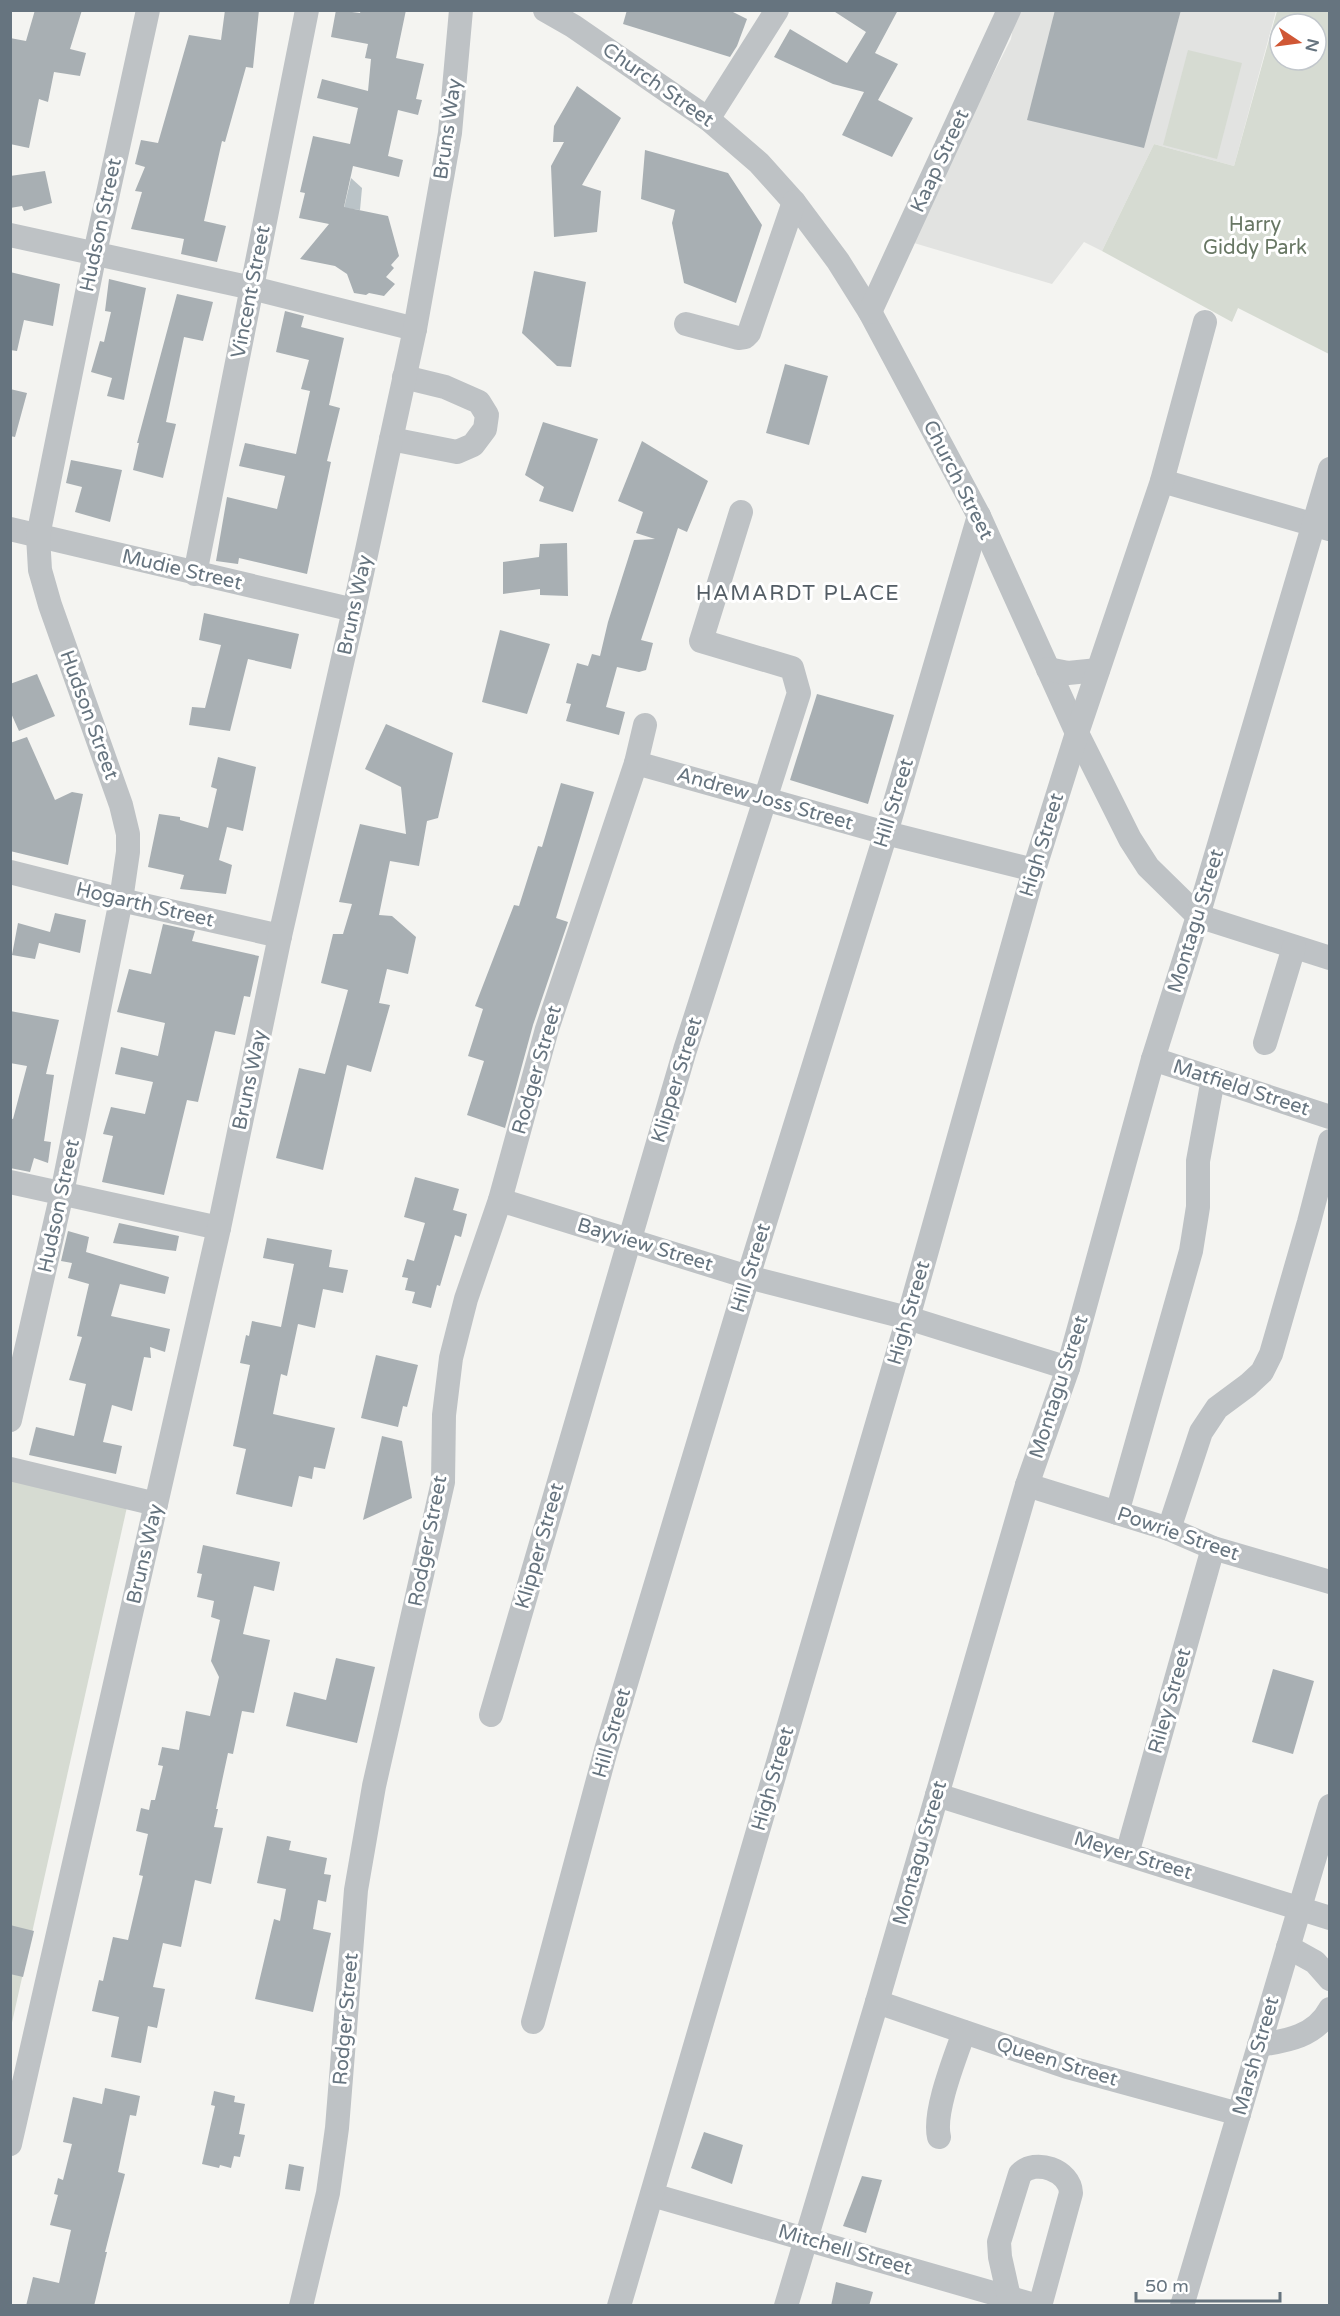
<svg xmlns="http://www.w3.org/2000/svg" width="1340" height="2316" font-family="'Varela Round',sans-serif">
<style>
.built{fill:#e2e3e1}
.green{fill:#d6dbd2;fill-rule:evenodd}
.water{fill:#bac3c7}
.building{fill:#a8afb3}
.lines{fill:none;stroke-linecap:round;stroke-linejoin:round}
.minor{stroke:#bec2c5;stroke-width:24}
.labels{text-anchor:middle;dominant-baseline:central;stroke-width:6;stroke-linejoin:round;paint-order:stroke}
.street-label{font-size:20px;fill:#66747f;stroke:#fff}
.park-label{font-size:20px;fill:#687764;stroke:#fff}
.neighbourhood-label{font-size:21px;letter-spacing:1.5px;fill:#535d65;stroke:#fff}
</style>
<rect width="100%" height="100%" fill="#f4f4f1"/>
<polygon class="built" points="1016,11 1276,11 1234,166 1154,144 1102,251 1084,242 1052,284 914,243 950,159 1011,39"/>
<g class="green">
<path d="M1277,11h52v343l-91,-46 -6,14 -130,-71 52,-107 80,22zM1280,24h36v36h-36z"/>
<polygon points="1188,50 1242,63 1217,159 1163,145"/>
<polygon points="11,1471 129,1498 11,2027"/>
</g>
<polygon class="water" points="351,178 362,188 360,210 344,208"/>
<g class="building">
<polygon points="35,10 82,10 70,49 86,53 80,76 54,72 48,102 39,99 29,148 10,144 10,38 26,41"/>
<polygon points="225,10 259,10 253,68 246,67 225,142 222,141 204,221 226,226 217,262 181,254 184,239 131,229 142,192 135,191 145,167 135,164 141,140 158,143 189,35 221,40"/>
<polygon points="336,10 360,13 361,10 406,10 396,58 424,64 416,99 422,100 418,115 398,110 388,156 403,160 399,177 353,166 344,207 388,216 399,256 391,265 394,268 386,277 395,284 384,296 369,293 366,295 354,293 347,274 335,266 300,259 329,224 299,218 305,193 300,192 313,136 350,144 358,108 317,98 322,79 368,91 371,59 365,58 368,44 331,37"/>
<polygon points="627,10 729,10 747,19 737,46 730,57 623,24"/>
<polygon points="832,10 898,10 875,53 898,64 878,100 913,118 892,157 842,135 864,92 833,84 774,57 790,29 847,63 866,32"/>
<polygon points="1055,10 1181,10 1144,148 1027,120"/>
<polygon points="577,86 621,118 582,185 601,191 597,232 554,237 551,166 564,142 553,142 554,126"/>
<polygon points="645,150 728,173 762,225 736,303 684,283 672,223 675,210 641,199"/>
<polygon points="45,171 52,203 24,211 22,206 10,208 10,176"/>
<polygon points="534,271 586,282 571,367 557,366 522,333"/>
<polygon points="10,272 60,284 53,326 24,320 17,351 10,350"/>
<polygon points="109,279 146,288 124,400 107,396 112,378 91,372 100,341 104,342 111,312 105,311"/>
<polygon points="177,294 213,302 203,341 184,337 166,422 176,424 163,478 133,470 139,443 137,443"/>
<polygon points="285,311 304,316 301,327 344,338 329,405 340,408 327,461 331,462 307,574 239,558 238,564 216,561 227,497 277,509 285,476 239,466 245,443 296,454 310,391 301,389 309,360 276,352"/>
<polygon points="785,364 828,376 809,445 766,433"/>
<polygon points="10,389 27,393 15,437 10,436"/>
<polygon points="543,422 598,439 573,512 539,501 544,487 525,475"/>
<polygon points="642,441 708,481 687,532 678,528 641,640 653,643 646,670 639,672 617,667 606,707 625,712 619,735 566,721 571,704 566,703 577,663 588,666 592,654 600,656 608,622 634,540 655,539 636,533 643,512 618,501"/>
<polygon points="71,460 122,470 110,522 75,512 82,487 66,483"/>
<polygon points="567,543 568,596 540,595 540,589 503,594 503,562 539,557 540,544"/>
<polygon points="204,613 299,634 291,669 248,659 230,731 189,725 192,707 205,708 221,645 199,640"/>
<polygon points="500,630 550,644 527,714 482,702"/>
<polygon points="37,674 55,716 19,731 10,711 10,684"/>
<polygon points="817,694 894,715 868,804 790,780"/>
<polygon points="386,724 453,753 438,818 427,821 419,866 390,861 379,915 392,916 416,937 408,974 387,969 379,1003 390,1005 371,1072 347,1065 323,1170 276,1158 299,1068 325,1074 348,990 321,983 333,934 343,934 352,904 339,902 360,824 406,834 401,787 365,769"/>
<polygon points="27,737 55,800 72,792 83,794 68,865 10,851 10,743"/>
<polygon points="218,757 256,767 243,831 227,827 219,860 232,865 226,894 180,889 184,875 148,867 159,814 180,817 180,820 208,828 217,789 211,787"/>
<polygon points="561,783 594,792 556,918 568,922 533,1025 505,1128 467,1115 484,1061 468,1056 483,1009 475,1006 514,905 519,906 538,846 542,847"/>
<polygon points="55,913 86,920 80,953 39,943 35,959 12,955 18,923 50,932"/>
<polygon points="163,924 195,931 192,941 259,956 250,997 244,996 235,1035 215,1031 198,1102 187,1100 164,1195 102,1182 113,1136 103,1134 111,1107 145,1114 153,1082 115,1074 121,1047 158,1056 165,1023 117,1012 129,969 151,974"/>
<polygon points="10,1011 59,1020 46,1074 54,1075 44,1141 51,1142 48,1163 34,1158 30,1172 10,1168 10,1118 13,1119 27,1066 10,1063"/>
<polygon points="415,1177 459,1189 453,1210 467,1214 461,1237 455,1235 440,1286 437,1285 431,1308 412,1303 415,1292 405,1290 408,1278 402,1277 407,1259 414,1261 425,1223 404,1217"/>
<polygon points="119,1223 179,1236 176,1251 113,1243"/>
<polygon points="68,1231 89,1237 86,1252 169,1277 165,1294 120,1284 111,1316 170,1329 165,1352 150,1347 151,1358 144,1357 132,1411 112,1405 103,1442 122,1446 116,1474 29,1455 36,1427 74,1436 86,1384 69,1380 82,1337 77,1336 89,1284 68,1278 72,1263 61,1261"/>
<polygon points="267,1238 332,1250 329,1267 348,1270 343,1293 323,1289 315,1328 298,1324 287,1376 281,1374 273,1414 335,1428 325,1469 314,1467 312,1479 299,1476 292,1507 236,1494 246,1449 233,1446 250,1365 240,1363 246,1335 249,1336 252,1321 281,1327 294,1264 263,1258"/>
<polygon points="376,1355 418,1365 407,1407 403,1406 398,1427 361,1418"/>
<polygon points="382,1436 402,1441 412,1498 363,1520"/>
<polygon points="203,1545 280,1562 274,1591 254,1586 243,1634 270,1640 254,1713 242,1711 233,1754 228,1753 216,1809 218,1809 214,1827 223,1828 211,1884 195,1880 181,1947 163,1943 153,1987 165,1989 157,2028 148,2026 141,2063 111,2057 119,2017 92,2011 99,1980 103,1981 113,1937 128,1940 143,1876 139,1875 148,1834 136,1831 141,1808 149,1810 151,1800 155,1800 163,1766 158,1765 162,1747 179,1750 186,1711 210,1716 219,1677 211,1661 220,1620 211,1617 214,1601 197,1597 202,1574 197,1573"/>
<polygon points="336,1658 375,1667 357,1743 286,1726 294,1692 326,1700"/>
<polygon points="1273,1669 1314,1681 1293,1754 1252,1742"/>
<polygon points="267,1836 291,1841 289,1850 327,1858 324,1874 331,1875 326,1902 318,1900 313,1929 331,1933 313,2012 255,1999 274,1919 280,1921 286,1889 257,1883"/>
<polygon points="10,1925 34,1931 23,1977 10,1974"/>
<polygon points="105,2088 140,2096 136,2116 130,2115 118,2172 125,2174 105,2252 107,2252 94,2306 26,2306 33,2277 59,2283 71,2230 50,2225 58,2195 54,2194 58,2178 63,2180 72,2144 63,2142 73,2097 102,2104"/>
<polygon points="214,2091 235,2096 234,2102 245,2104 239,2134 245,2135 240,2157 234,2156 231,2168 220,2165 219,2168 202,2164 215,2106 211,2105"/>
<polygon points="704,2132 743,2145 732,2184 691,2168"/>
<polygon points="289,2164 304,2167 300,2191 285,2189"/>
<polygon points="862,2176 882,2180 866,2233 843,2226"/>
<polygon points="836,2282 873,2292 869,2306 831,2306"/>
</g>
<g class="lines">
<g class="minor">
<polyline points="545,10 573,26 708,119 759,163 794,202 838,261 870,312 979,516 1077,733 1130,839 1148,867 1198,916 1330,958"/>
<polyline points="708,119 777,10"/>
<polyline points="10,235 252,288 415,329"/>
<polyline points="870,312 1009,10"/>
<polyline points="686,324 738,338 745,337 749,333 794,202"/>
<polyline points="391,439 457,452 473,445 485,429 487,415 479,402 445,387 404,377"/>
<polyline points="1162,481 1329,529"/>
<polyline points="10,529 354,610"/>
<polyline points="195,574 307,10"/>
<polyline points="1048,669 1068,673 1098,670"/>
<polyline points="636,763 886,833 1034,870"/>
<polyline points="10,872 121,900 280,936"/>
<polyline points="1265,1043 1294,947"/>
<polyline points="1153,1059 1330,1117"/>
<polyline points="10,1182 219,1228"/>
<polyline points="500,1200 748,1277 908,1318 1068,1368"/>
<polyline points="10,1420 62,1193 121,900 128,852 128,834 121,805 50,605 40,570 38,536 95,253 148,10"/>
<polyline points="10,1469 156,1504"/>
<polyline points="1027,1485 1169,1529 1213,1548 1330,1582"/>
<polyline points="1117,1513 1191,1251 1198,1207 1198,1161 1213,1079"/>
<polyline points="1169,1529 1201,1432 1217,1408 1248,1385 1262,1372 1271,1354 1309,1222 1330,1141"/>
<polyline points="491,1715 685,1050 799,693 792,668 701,641 741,512"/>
<polyline points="937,1795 1330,1918"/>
<polyline points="1127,1854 1213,1548"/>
<polyline points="1288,1947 1315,1962 1330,1979"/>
<polyline points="877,2002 1067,2067 1239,2114"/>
<polyline points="533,2022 606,1750 748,1277 886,833 979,516"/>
<path d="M1259,2045c28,-4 57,-9 71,-36"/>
<path d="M939,2137c-6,-25 16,-79 25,-105"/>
<polyline points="10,2144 219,1228 280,936 354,610 415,329 450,133 461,10"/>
<polyline points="652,2195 1038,2306"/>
<path d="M1009,2297l-9,-40 -1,-15 21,-68c15,-16 50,-4 51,19l-31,113"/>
<polyline points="301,2306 328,2193 337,2128 356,1890 374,1786 443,1482 444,1415 451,1358 466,1299 500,1200 547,1029 636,763 645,725"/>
<polyline points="619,2306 908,1318 1034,870 1077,733 1162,481 1205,322"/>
<polyline points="786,2306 877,2002 1027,1485 1068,1368 1153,1059 1198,916 1330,469"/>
<polyline points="1182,2306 1330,1806"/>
</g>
</g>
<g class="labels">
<g class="street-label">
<text transform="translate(658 85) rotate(35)">Church Street</text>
<text transform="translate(448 129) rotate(-82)">Bruns Way</text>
<text transform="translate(940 161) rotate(-65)">Kaap Street</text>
<text transform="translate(101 225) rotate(-78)">Hudson Street</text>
<text transform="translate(251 292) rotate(-79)">Vincent Street</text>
<text transform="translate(958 480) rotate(63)">Church Street</text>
<text transform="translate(182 570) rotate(13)">Mudie Street</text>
<text transform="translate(355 605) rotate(-78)">Bruns Way</text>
<text transform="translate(89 715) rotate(70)">Hudson Street</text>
<text transform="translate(765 799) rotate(16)">Andrew Joss Street</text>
<text transform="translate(894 803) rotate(-73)">Hill Street</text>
<text transform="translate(1042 845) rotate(-73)">High Street</text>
<text transform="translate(145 905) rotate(13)">Hogarth Street</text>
<text transform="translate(1196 921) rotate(-73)">Montagu Street</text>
<text transform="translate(537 1070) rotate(-74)">Rodger Street</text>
<text transform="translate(250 1080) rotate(-78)">Bruns Way</text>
<text transform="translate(677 1080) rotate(-73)">Klipper Street</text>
<text transform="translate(1241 1088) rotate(18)">Matfield Street</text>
<text transform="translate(59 1206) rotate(-78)">Hudson Street</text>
<text transform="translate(645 1245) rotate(17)">Bayview Street</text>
<text transform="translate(751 1268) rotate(-73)">Hill Street</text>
<text transform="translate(909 1313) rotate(-74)">High Street</text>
<text transform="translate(1059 1387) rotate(-72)">Montagu Street</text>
<text transform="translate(1178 1534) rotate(19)">Powrie Street</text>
<text transform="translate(428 1541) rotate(-79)">Rodger Street</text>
<text transform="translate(540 1546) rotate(-74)">Klipper Street</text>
<text transform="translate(145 1554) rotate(-77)">Bruns Way</text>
<text transform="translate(1170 1701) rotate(-74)">Riley Street</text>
<text transform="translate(612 1733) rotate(-74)">Hill Street</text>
<text transform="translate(773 1779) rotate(-74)">High Street</text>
<text transform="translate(920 1853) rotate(-74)">Montagu Street</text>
<text transform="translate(1133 1856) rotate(17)">Meyer Street</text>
<text transform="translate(346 2019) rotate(-85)">Rodger Street</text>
<text transform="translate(1256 2056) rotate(-74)">Marsh Street</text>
<text transform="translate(1057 2062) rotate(17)">Queen Street</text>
<text transform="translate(845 2250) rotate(16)">Mitchell Street</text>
</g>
<g class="park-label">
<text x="1255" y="225">Harry<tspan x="1255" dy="23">Giddy Park</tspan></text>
</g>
<g class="neighbourhood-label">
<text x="798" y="593">HAMARDT PLACE</text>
</g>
</g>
<rect width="1340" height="2316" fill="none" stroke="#66747f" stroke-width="24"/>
<g transform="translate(1298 42) rotate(103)"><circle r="28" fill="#ffffff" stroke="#c2c7cc" stroke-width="1.5"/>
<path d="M0-4.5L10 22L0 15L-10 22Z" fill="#d05735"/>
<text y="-9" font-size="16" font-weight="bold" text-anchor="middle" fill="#66747f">N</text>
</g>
<path d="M1136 2292v9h144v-9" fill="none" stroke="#66747f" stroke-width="3"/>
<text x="1145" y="2292" font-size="18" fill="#66747f" stroke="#ffffff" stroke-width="4.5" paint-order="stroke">50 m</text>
</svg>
